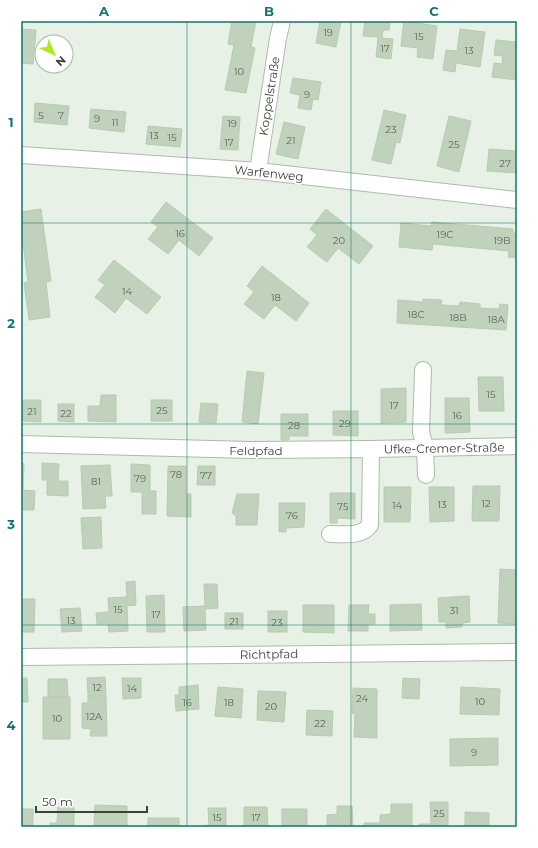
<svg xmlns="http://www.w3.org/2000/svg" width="538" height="848" font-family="Montserrat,sans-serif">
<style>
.building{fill:#c1d2bc;stroke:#b7ccb0}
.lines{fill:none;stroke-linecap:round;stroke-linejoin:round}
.minor-casing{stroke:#adbca9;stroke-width:18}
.minor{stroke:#fff;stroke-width:16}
.grid{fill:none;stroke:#0f766e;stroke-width:1;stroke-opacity:0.55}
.labels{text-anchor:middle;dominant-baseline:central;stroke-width:3.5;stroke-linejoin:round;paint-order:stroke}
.number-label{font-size:10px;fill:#5b6758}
.street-label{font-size:12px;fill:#394336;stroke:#fff}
.neatline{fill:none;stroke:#0f766e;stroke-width:1.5}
.grid-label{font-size:13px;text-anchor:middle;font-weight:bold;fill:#0f766e}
</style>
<rect width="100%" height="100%" fill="#e7f1e6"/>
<g class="building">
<polygon points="232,21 256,21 251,47 255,48 246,93 225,90 234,45 228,44"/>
<polygon points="320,21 341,21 336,47 316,43"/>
<polygon points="365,21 390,21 389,30 383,30 382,38 393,39 391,59 376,57 378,37 363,36"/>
<polygon points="404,21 437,26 433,59 417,57 418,48 401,46"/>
<polygon points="21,29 36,30 33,64 21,63"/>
<polygon points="460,29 485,32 480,67 456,63 455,72 443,70 446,50 457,51"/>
<polygon points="496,40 517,42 517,80 492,77 494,63 502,64 503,56 494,55"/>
<polygon points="293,78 321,82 318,100 313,99 311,110 298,108 300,95 290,93"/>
<polygon points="35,103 69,106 67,125 34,122"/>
<polygon points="91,109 126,112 124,132 89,128"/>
<polygon points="384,110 406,115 400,143 396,142 391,164 372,160"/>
<polygon points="223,116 240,117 238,150 220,149"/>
<polygon points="449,116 471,121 459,172 437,166"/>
<polygon points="284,122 305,127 298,159 276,154"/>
<polygon points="148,126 182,129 180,147 146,144"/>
<polygon points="489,149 517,151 517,173 487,171"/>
<polygon points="166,202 213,238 199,256 179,240 168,254 148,239 158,227 151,222"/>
<polygon points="41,209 51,281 46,282 50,317 29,320 24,283 28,282 21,228 21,212"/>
<polygon points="326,209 373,246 359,264 338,248 327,262 307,247 317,235 310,229"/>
<polygon points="432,222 513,229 513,233 517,234 517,258 508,257 509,251 433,244 432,250 399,247 401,223 431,226"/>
<polygon points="114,260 161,297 147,314 126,298 115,313 95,297 105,285 98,280"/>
<polygon points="262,266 309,303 296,321 275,305 264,319 244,304 254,292 247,286"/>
<polygon points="423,299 442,300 441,305 459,306 460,302 480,304 480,308 499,309 500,304 508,305 506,330 397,323 398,300 423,302"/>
<polygon points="247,371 264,373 258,424 242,422"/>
<polygon points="478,377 503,377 504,411 479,411"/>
<polygon points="406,388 406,422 381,423 381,389"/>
<polygon points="101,395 116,395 116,422 88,421 88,406 100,406"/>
<polygon points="445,398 469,398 470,432 445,433"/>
<polygon points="23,400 41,400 41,422 23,421"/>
<rect x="151" y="400" width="21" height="21"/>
<polygon points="201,403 218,404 216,423 199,422"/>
<polygon points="58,404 74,404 74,422 58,421"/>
<polygon points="333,411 358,411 358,436 333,435"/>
<polygon points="281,414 308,414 308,436 289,436 289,440 281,440"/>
<polygon points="21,463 24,464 23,490 35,491 34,510 21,510"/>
<polygon points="42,463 59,464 58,481 68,481 68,496 47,495 47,480 42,480"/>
<polygon points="131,464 150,465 150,491 156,491 156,514 142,514 142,492 131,492"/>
<polygon points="110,465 112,496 105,496 106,508 83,509 81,466"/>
<polygon points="168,466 186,466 186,494 191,494 191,517 167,516"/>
<polygon points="198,466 215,466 215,485 197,485"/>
<polygon points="473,486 500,486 499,521 472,521"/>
<polygon points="384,487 411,487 410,522 384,522"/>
<polygon points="429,487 454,487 454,521 430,522"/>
<polygon points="330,493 355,493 355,519 337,518 337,523 330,523"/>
<polygon points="237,494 259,494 257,525 236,525 236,516 232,513"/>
<polygon points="279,503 305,503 304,527 286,528 286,532 279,532"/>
<polygon points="101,517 102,548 83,549 81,518"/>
<polygon points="500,569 517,570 517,624 498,623"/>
<polygon points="135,581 136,605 127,606 128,631 109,632 108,624 97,624 96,613 109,612 108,598 127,597 126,582"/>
<polygon points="204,584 217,584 218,608 205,609 206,630 184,631 183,607 205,606"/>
<polygon points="164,595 165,632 147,632 146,596"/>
<polygon points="469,596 470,622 462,623 462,627 446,628 446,622 439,622 438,598"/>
<polygon points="21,599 35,599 34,632 21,632"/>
<polygon points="421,604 422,630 390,631 390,605"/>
<polygon points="303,605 334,605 334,633 303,632"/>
<polygon points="349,605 369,605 368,614 375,614 375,624 368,624 368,631 348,631"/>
<polygon points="80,608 82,631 62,632 60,609"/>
<rect x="268" y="611" width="19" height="21"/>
<rect x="225" y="613" width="18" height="16"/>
<polygon points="105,677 106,696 88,696 87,678"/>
<polygon points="21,678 27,678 28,702 21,702"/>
<polygon points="122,678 141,678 141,698 123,699"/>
<polygon points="403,678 420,679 419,699 402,698"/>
<polygon points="48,679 67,679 68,697 48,697"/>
<polygon points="198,685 199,709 176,711 175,695 179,695 179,687"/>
<polygon points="218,687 243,689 241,718 215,716"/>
<polygon points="461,687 500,689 499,715 460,714"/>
<polygon points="353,688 377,689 377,738 354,737 355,714 352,713"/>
<polygon points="258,691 286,692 284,722 257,720"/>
<polygon points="88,696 106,696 107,736 90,736 91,729 82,728 82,703 88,703"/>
<rect x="43" y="697" width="27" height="42"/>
<polygon points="307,710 333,711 332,736 306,735"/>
<polygon points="498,738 498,765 450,766 450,739"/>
<polygon points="430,802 448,802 448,827 419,827 419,824 431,824"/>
<polygon points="391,804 412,804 412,827 364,827 364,823 380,823 380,815 391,814"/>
<polygon points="95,805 127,806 127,827 94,827"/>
<polygon points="337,806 352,806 353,827 327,827 327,815 337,814"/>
<polygon points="58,807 74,807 74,827 50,827 50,823 57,823"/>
<polygon points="244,807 267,807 268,827 244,827"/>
<polygon points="208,808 226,808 226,827 195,827 209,825"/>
<rect x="21" y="809" width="12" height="18"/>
<rect x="282" y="809" width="25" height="18"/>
<polygon points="465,812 489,813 489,827 465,827"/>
<rect x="148" y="818" width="31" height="9"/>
</g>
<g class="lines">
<g class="minor-casing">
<g id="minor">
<polyline points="21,155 258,171 517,200"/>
<polyline points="258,171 278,38 282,21"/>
<polyline points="423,370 421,432 425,448 426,475"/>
<path d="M21,444l229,6 121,-1 -1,76c-8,12 -27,9 -40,9"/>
<polyline points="371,449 517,446"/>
<polyline points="21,657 517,652"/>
</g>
</g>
<use href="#minor" class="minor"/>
</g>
<path class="grid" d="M187,21v806M351,21v806M21,223h496M21,424h496M21,625h496"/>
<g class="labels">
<g class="number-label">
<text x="328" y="32">19</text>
<text x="419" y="36">15</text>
<text x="385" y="48">17</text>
<text x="469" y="50">13</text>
<text x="239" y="71">10</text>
<text x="307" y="94">9</text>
<text x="41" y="115">5</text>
<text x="61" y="115">7</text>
<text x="97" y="118">9</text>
<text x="115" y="122">11</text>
<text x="232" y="123">19</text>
<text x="391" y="129">23</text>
<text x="154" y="135">13</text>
<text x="172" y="137">15</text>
<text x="291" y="140">21</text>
<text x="229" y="142">17</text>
<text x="454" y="144">25</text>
<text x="505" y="163">27</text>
<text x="180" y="233">16</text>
<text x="445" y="234">19C</text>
<text x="339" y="240">20</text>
<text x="502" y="240">19B</text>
<text x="127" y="291">14</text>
<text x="276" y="297">18</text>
<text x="416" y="314">18C</text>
<text x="458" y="317">18B</text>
<text x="496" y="319">18A</text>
<text x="491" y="394">15</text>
<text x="394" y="405">17</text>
<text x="162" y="410">25</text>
<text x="32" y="411">21</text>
<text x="66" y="413">22</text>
<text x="457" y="415">16</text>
<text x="345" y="423">29</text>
<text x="294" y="425">28</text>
<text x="176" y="474">78</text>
<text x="206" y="475">77</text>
<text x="140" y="478">79</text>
<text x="96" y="481">81</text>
<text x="486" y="503">12</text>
<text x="442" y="504">13</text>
<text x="397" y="505">14</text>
<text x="343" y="506">75</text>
<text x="292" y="515">76</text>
<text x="118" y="609">15</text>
<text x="454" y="610">31</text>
<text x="156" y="614">17</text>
<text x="71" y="620">13</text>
<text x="234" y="621">21</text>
<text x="277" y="622">23</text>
<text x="97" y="687">12</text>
<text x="132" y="688">14</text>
<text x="362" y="698">24</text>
<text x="480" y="701">10</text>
<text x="187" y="702">16</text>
<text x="229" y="702">18</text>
<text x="271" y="706">20</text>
<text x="94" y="716">12A</text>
<text x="57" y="718">10</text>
<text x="320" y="723">22</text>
<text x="474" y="752">9</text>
<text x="439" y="813">25</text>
<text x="217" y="817">15</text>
<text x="256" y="817">17</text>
</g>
<g class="street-label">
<text transform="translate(269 96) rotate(-81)">Koppelstraße</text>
<text transform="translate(269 173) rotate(6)">Warfenweg</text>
<text transform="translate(444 448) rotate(-1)">Ufke-Cremer-Straße</text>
<text x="256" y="450">Feldpfad</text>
<text transform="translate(269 654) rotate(-1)">Richtpfad</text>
</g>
</g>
<rect width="538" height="848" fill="none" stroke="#ffffff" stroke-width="44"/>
<g transform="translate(54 54) rotate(136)"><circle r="19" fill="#ffffff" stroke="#b0b4af"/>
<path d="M0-3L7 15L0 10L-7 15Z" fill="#afe826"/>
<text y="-6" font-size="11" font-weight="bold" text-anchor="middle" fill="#394336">N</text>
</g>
<path d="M36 806v6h111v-6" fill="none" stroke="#394336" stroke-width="2"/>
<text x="42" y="806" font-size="12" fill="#394336" stroke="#ffffff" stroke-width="3" paint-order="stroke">50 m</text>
<rect x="22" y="22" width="494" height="804" class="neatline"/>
<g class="grid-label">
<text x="104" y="16">A</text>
<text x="269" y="16">B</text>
<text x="434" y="16">C</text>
<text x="11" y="127">1</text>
<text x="11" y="328">2</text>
<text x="11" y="529">3</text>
<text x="11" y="730">4</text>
</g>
</svg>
